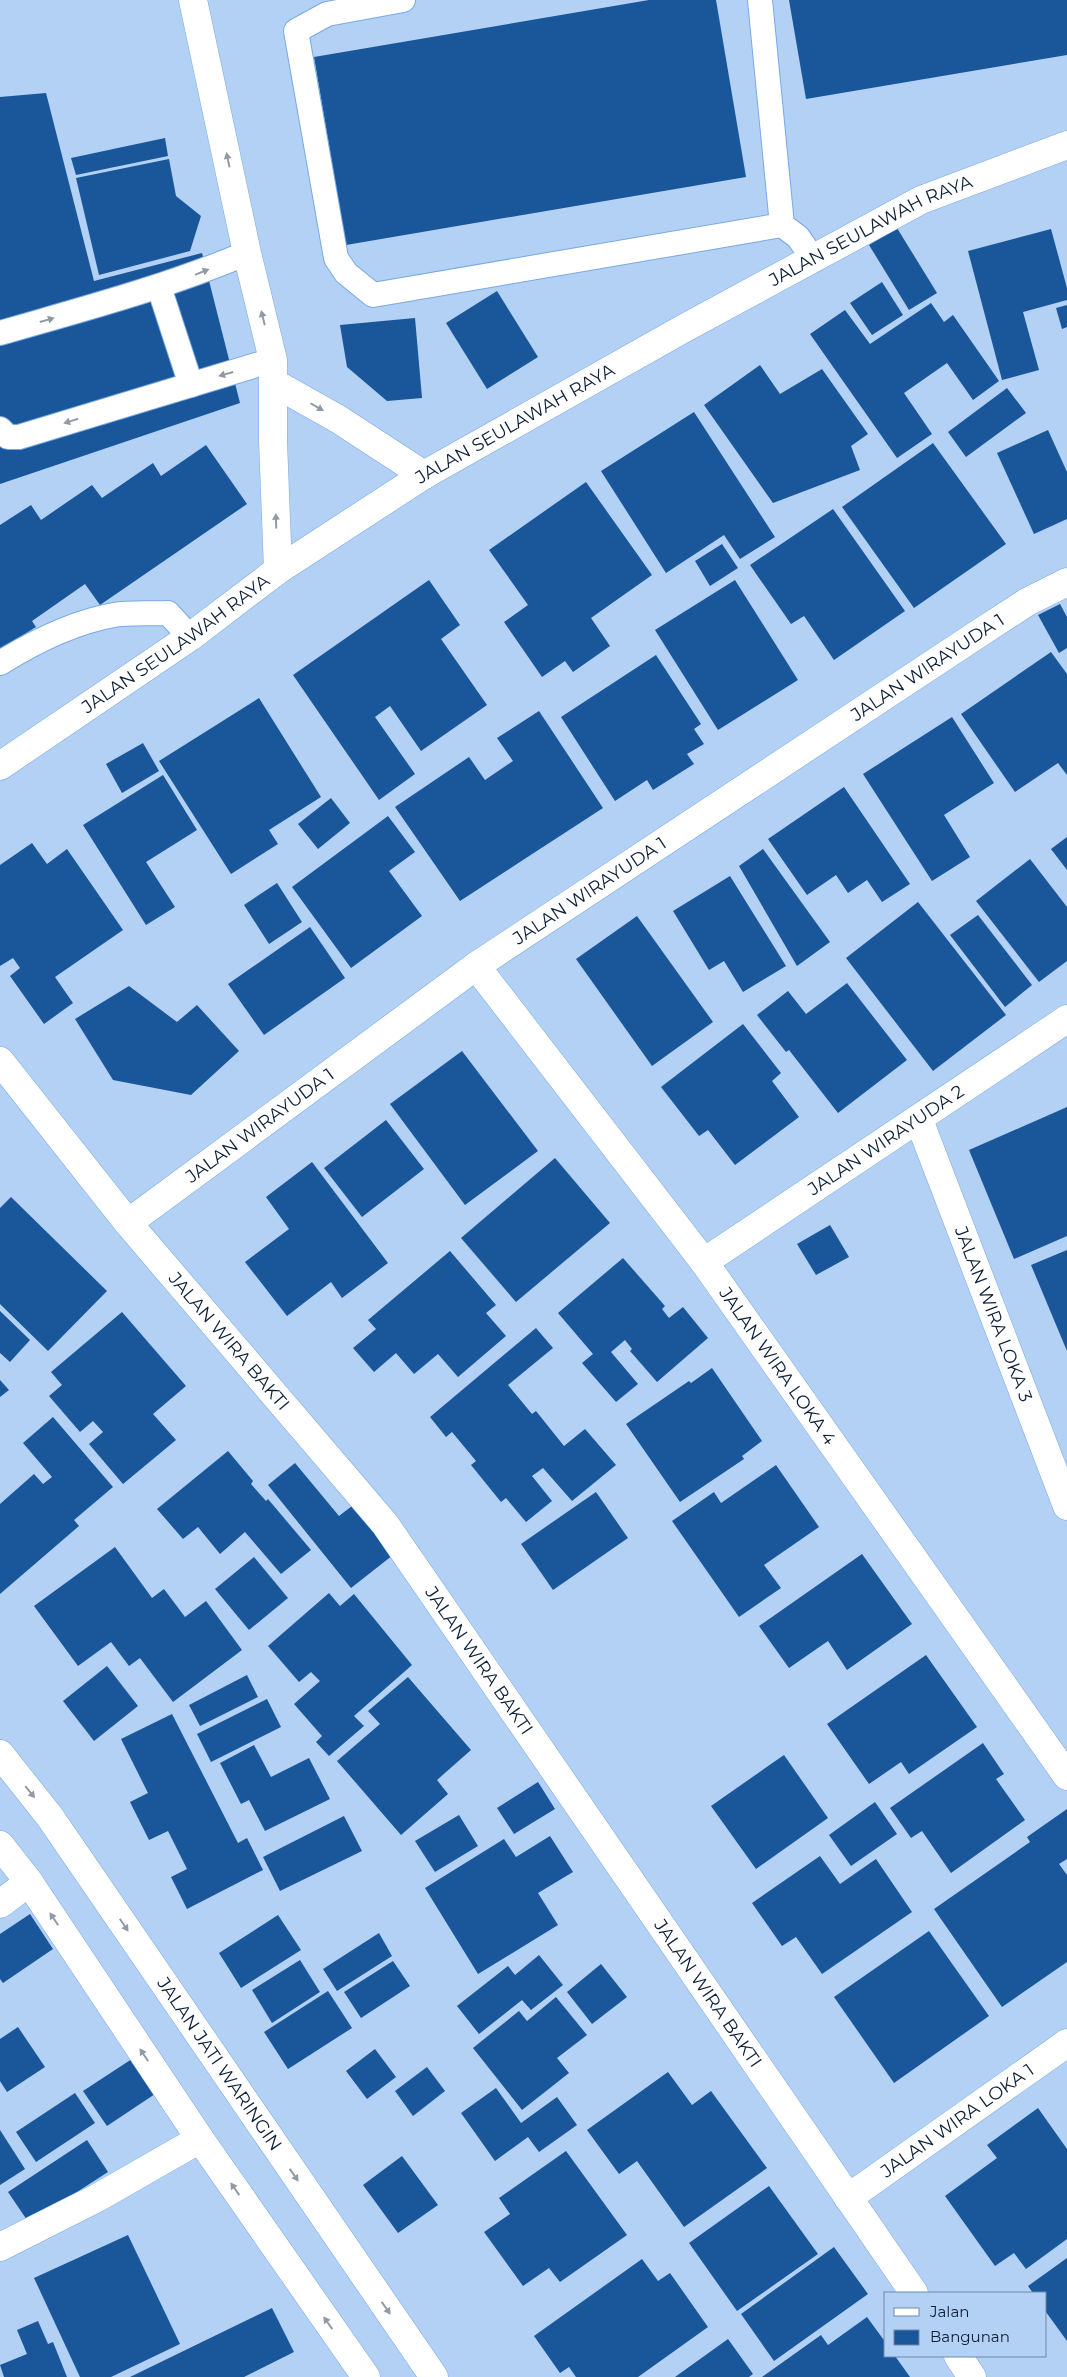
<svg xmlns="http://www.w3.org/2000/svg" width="1067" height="2377" font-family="Montserrat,sans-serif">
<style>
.building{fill:#19569a}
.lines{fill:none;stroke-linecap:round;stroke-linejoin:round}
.lane-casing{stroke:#79a9e5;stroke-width:26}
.street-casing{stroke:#79a9e5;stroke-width:29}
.primary-casing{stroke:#79a9e5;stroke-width:29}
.lane{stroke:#fff;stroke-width:24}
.street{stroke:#fff;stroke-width:28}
.primary{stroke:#fff;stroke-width:28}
.oneway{fill:#919aa4}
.labels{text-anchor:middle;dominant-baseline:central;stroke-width:5;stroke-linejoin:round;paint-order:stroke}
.street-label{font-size:18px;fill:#0b1e35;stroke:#b3d0f5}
</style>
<rect width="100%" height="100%" fill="#b3d0f5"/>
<g class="building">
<polygon points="649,0 716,0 746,177 346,245 314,57"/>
<polygon points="789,0 1067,0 1067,55 806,99"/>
<polygon points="46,93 94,281 202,253 240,403 0,484 0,97"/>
<polygon points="165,138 168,156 76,175 71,158"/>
<polygon points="169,159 176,196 201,216 190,251 99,275 76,178"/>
<polygon points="897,228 937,293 909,310 869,245"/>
<polygon points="1051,229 1067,288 1067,300 1023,312 1039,370 1002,380 968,251"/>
<polygon points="882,282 903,315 872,335 850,303"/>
<polygon points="497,291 538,357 487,389 446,323"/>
<polygon points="931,303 944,322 953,315 999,381 973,400 947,363 904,393 932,434 897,458 810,334 845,310 870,344"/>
<polygon points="1067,305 1067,327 1062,329 1056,308"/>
<polygon points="415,318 422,398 387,401 347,367 340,325"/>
<polygon points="760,365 780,394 822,369 868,434 851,446 860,470 773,503 704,405"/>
<polygon points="1007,388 1026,413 966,457 948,432"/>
<polygon points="694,412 775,537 740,559 724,535 666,573 601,471"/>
<polygon points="1048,430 1067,472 1067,519 1034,534 997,453"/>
<polygon points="933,443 1006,544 914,608 842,507"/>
<polygon points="206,445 247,504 100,605 85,584 32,621 36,627 0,649 0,525 31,505 41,520 92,485 102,498 153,463 161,476"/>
<polygon points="586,482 652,575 591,618 610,646 573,672 565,661 542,677 504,622 528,605 489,550"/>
<polygon points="833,509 905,611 834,660 804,616 791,624 750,565"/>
<polygon points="722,544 738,568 710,586 695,561"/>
<polygon points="429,580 460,625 441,639 487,705 421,751 390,706 375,717 415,774 379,800 293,675"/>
<polygon points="735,580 798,680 718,730 655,630"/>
<polygon points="1060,604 1067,617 1067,648 1059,653 1038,615"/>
<polygon points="1051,652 1067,674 1067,775 1058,763 1015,792 961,714"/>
<polygon points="656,655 701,724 694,729 704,744 687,754 694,764 653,790 647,780 615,801 561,717"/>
<polygon points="259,698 321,797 269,830 278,844 231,874 159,761"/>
<polygon points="539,711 603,808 460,901 395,807 469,757 485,780 513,761 497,738"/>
<polygon points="952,717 994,783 944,815 970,857 932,881 863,774"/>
<polygon points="143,743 159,771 122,793 106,764"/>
<polygon points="163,775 197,830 146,862 175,907 146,925 83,825"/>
<polygon points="844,787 910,884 882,902 867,880 848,893 836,875 807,895 768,839"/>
<polygon points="331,798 350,823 318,849 298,824"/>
<polygon points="388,816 415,852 389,871 422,916 351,968 292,887"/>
<polygon points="1067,837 1067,870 1051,849"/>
<polygon points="32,843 47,864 67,849 123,930 55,977 73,1003 44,1024 10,976 20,968 13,958 0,966 0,865"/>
<polygon points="763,849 830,942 797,966 739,866"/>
<polygon points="1030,859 1067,907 1067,961 1039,982 976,901"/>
<polygon points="730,876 786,966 743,992 724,961 709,970 673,911"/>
<polygon points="277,883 302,922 269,944 244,905"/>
<polygon points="918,902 1006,1015 933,1071 846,958"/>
<polygon points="978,915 1032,985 1005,1007 950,935"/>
<polygon points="637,916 713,1022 652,1066 576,959"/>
<polygon points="310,927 345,978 264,1035 228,984"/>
<polygon points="847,983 907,1060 838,1113 789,1050 786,1052 757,1015 788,991 806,1014"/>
<polygon points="129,986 177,1022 197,1005 239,1051 191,1095 113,1080 75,1019"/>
<polygon points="743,1024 781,1073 772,1081 799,1117 735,1165 708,1130 699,1136 661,1087"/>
<polygon points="462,1051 538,1151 465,1205 390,1104"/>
<polygon points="1067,1107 1067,1236 1014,1259 969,1150"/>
<polygon points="386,1120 424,1169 362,1217 324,1168"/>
<polygon points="555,1158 610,1223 516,1302 461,1238"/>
<polygon points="312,1162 388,1263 342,1298 331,1282 287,1316 245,1262 289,1229 266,1197"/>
<polygon points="11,1197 107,1291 48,1351 0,1304 0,1208"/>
<polygon points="830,1225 849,1257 816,1275 797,1244"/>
<polygon points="1067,1250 1067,1351 1031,1265"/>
<polygon points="450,1251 496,1305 486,1313 506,1336 458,1377 438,1354 414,1374 396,1353 374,1372 353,1348 376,1329 368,1320"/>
<polygon points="623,1258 665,1306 662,1309 669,1318 683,1307 708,1338 657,1382 630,1351 632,1349 625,1340 611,1352 638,1384 616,1402 582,1363 593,1354 558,1313"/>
<polygon points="0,1311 30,1340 10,1362 0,1353"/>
<polygon points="122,1312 186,1386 153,1414 176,1440 123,1484 89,1444 103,1432 93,1421 80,1432 49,1396 62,1385 51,1372"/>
<polygon points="536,1328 553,1348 508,1385 532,1414 536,1411 564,1446 585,1429 616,1465 572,1501 543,1468 532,1476 552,1501 526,1522 506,1498 501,1502 471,1465 476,1461 452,1432 446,1437 430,1417"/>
<polygon points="712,1368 762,1441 742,1456 744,1459 680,1502 626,1424 689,1381 691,1383"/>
<polygon points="0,1380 9,1390 0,1397"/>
<polygon points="53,1417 113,1487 74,1520 79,1526 0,1594 0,1504 34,1474 43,1484 52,1477 23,1443"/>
<polygon points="228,1451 253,1481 251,1484 266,1501 268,1499 311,1550 281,1574 245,1532 220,1554 198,1527 183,1539 157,1509"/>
<polygon points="295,1463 339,1516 352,1506 393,1555 351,1588 268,1485"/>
<polygon points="776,1465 819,1527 764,1565 781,1588 739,1617 672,1521 714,1492 721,1503"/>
<polygon points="596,1492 628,1538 553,1590 521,1544"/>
<polygon points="115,1547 152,1598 164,1589 185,1617 206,1601 242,1650 173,1702 140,1658 129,1666 111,1642 78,1666 34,1606"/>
<polygon points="862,1554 912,1624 847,1670 828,1641 789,1668 759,1626"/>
<polygon points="254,1557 288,1598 249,1630 215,1589"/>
<polygon points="329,1593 340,1606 354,1594 412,1665 354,1716 364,1726 329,1756 316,1742 322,1736 294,1704 320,1681 311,1672 299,1682 268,1646"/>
<polygon points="926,1655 977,1727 909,1774 901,1762 869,1784 827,1724"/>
<polygon points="107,1666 138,1706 94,1741 63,1701"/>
<polygon points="247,1675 258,1697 200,1726 189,1705"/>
<polygon points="408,1677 471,1750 437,1780 448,1794 401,1835 337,1761 380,1724 368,1711"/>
<polygon points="267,1699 281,1727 211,1762 197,1734"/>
<polygon points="172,1714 238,1843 247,1838 263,1870 187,1909 171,1877 187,1869 168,1831 149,1840 130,1802 148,1793 121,1739"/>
<polygon points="983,1743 1004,1774 996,1779 1025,1820 951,1873 922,1831 911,1838 890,1808"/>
<polygon points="254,1745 271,1777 309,1758 330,1799 265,1831 249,1800 241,1804 220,1763"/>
<polygon points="784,1755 828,1818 756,1869 711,1806"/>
<polygon points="538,1782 555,1809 514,1834 497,1808"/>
<polygon points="875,1802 897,1834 851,1866 829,1835"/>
<polygon points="1067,1809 1067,1859 1059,1864 1067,1875 1067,1962 1002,2007 934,1909 1030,1842 1027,1837"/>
<polygon points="459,1815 478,1846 435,1872 415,1841"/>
<polygon points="344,1816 362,1851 280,1891 263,1857"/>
<polygon points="550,1836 573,1872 538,1893 558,1925 478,1974 425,1888 504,1839 516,1857"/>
<polygon points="820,1856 840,1884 876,1859 912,1912 822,1974 796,1937 782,1946 752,1903"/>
<polygon points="30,1914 53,1949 3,1983 0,1979 0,1934"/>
<polygon points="278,1915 301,1950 241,1988 219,1953"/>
<polygon points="929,1931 989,2016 894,2083 834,1997"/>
<polygon points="379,1933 392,1956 337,1991 323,1969"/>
<polygon points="539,1955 563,1985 531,2010 522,2000 479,2034 457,2006 508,1966 515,1975"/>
<polygon points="300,1960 320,1992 272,2023 252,1990"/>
<polygon points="393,1961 410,1986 361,2018 344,1992"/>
<polygon points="601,1964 627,1997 592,2024 567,1992"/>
<polygon points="328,1991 352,2028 288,2069 264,2032"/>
<polygon points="556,1997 587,2035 557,2058 569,2073 522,2110 473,2048 519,2011 527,2021"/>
<polygon points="18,2027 45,2067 7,2092 0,2081 0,2039"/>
<polygon points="375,2049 396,2077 367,2099 346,2071"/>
<polygon points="138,2055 161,2090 107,2126 83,2091"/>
<polygon points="427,2067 445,2091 413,2116 395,2091"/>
<polygon points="668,2072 692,2105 711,2091 767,2168 684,2227 637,2161 619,2174 587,2130"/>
<polygon points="496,2088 521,2123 557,2097 577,2125 539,2152 528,2137 495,2161 461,2113"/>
<polygon points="75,2093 95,2123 36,2162 16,2132"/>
<polygon points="1038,2108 1067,2149 1067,2239 1026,2269 1014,2253 995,2266 945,2196 997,2158 987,2145"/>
<polygon points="0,2130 25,2169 0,2185"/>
<polygon points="87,2140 108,2172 29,2223 8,2192"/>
<polygon points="566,2151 627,2235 560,2282 549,2268 523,2286 484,2232 510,2214 499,2198"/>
<polygon points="402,2156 438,2205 398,2233 363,2185"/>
<polygon points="769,2186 818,2254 737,2311 689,2243"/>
<polygon points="128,2235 180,2344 111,2377 80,2377 34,2278"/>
<polygon points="834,2247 868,2294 774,2361 741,2314"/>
<polygon points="1067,2258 1067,2341 1046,2312 1046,2293 1033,2293 1028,2286"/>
<polygon points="642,2259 658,2281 670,2273 708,2327 638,2377 576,2377 569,2367 560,2373 534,2336"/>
<polygon points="272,2308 294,2352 244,2377 130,2377"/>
<polygon points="867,2317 886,2343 886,2356 895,2356 910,2377 762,2377 821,2335 828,2345"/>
<polygon points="38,2321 48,2344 53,2342 67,2377 4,2377 0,2365 27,2354 17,2330"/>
<polygon points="728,2339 753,2374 749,2377 675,2377"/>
</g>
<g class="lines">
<g class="lane-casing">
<g id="lane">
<polyline points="403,0 327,14 296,31 336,258 346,273 373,295 782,225 798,237 814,260"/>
<polyline points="760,0 782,225"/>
<polyline points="159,287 191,385"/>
<path d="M0,333c83,-24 167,-46 247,-80"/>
<polyline points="0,429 8,437 19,437 273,360"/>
<path d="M0,663c34,-21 74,-41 114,-48 17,-3 37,-1 54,-2l22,24"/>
</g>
</g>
<g class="street-casing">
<g id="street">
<polyline points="193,0 247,253 273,360 273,441 278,570"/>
<polyline points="274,383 338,419 424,475"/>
<path id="s1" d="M0,766l190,-129 88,-67 146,-95 257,-145 240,-130 146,-55"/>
<path id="s2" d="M476,966l228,296 363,514"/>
<path id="s3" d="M0,1061l128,162 257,301 529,769"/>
<path id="s4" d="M919,1120l148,386"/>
<path id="s5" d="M128,1223l348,-257 505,-334 46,-30 40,-20"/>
<path id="s6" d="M704,1262l363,-243"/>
<polyline points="0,1904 29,1882"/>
<path id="s7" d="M848,2198l219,-155"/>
<polyline points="0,2247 97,2198 200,2139"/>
<polyline points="958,2356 972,2377"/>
</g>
</g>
<g class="primary-casing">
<g id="primary">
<path id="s8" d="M0,1754l50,63 384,560"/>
<polyline points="0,1845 29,1882 200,2139 366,2377"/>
</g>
</g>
<use href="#lane" class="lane"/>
<use href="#street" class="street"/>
<use href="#primary" class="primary"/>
</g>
<defs><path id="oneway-solid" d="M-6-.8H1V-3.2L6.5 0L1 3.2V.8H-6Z" transform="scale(1.25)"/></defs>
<g class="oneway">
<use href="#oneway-solid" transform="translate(228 160) rotate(-102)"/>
<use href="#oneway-solid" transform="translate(202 272) rotate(-22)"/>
<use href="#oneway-solid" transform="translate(263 318) rotate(-104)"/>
<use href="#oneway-solid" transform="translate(47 320) rotate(-16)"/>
<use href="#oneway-solid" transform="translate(226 374) rotate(164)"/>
<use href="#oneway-solid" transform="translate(317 407) rotate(30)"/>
<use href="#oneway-solid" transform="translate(71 421) rotate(163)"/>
<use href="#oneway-solid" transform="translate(276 521) rotate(-92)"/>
<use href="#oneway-solid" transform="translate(30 1792) rotate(51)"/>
<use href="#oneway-solid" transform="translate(54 1919) rotate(-124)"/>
<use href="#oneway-solid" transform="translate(124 1925) rotate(56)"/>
<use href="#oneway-solid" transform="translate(144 2055) rotate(-124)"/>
<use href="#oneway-solid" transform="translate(294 2175) rotate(55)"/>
<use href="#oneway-solid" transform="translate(235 2189) rotate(-125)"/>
<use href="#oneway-solid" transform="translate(386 2308) rotate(55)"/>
<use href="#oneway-solid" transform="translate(328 2323) rotate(-125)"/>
</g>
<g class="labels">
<g class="street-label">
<text stroke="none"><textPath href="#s1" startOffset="1024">JALAN SEULAWAH RAYA</textPath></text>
<text stroke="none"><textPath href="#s1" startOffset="619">JALAN SEULAWAH RAYA</textPath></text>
<text stroke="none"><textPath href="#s1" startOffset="214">JALAN SEULAWAH RAYA</textPath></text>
<text stroke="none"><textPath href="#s5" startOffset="974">JALAN WIRAYUDA 1</textPath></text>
<text stroke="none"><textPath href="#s5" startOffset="569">JALAN WIRAYUDA 1</textPath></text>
<text stroke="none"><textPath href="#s5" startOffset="164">JALAN WIRAYUDA 1</textPath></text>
<text stroke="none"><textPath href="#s6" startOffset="219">JALAN WIRAYUDA 2</textPath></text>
<text stroke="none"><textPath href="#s4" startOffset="208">JALAN WIRA LOKA 3</textPath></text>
<text stroke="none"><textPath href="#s3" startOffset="362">JALAN WIRA BAKTI</textPath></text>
<text stroke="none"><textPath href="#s2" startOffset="501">JALAN WIRA LOKA 4</textPath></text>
<text stroke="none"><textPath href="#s3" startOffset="768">JALAN WIRA BAKTI</textPath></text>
<text stroke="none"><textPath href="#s3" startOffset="1172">JALAN WIRA BAKTI</textPath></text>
<text stroke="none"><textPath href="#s8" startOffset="380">JALAN JATI WARINGIN</textPath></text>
<text stroke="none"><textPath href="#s7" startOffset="134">JALAN WIRA LOKA 1</textPath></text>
</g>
</g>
<rect x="884" y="2292" width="162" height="65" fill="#b3d0f5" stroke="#7089a8"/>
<rect x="894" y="2308" width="25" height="8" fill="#ffffff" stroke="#7089a8"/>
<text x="930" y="2317" font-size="15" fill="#0b1e35">Jalan</text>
<rect x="894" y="2330" width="25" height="15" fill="#19569a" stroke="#7089a8"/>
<text x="930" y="2342" font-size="15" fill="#0b1e35">Bangunan</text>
</svg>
